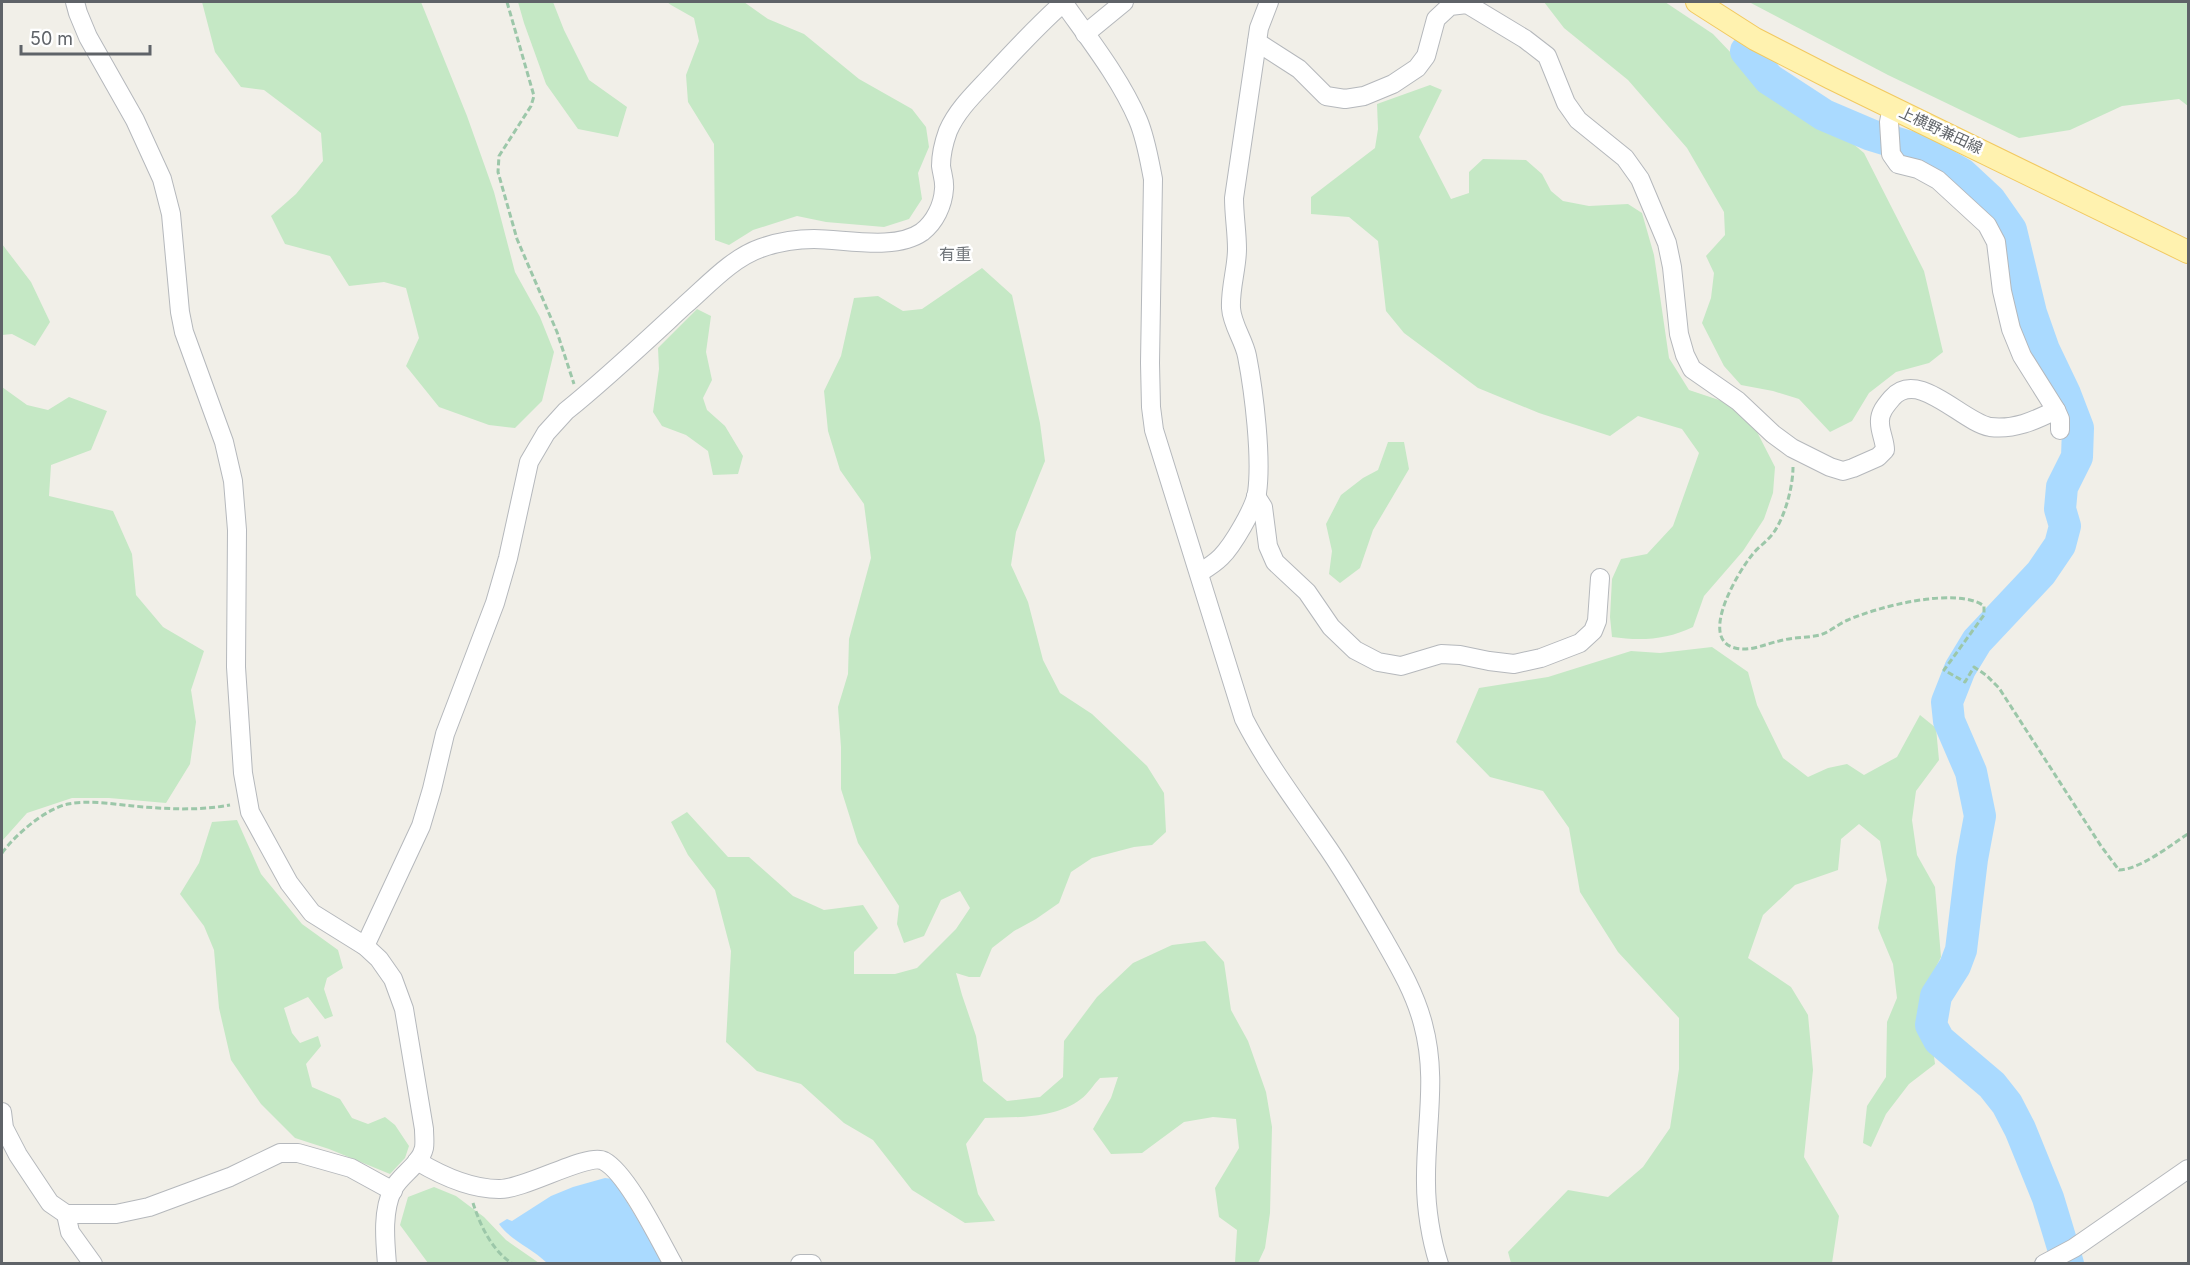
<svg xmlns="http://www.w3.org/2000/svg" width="2190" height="1265" font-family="Inter,'Noto Sans JP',sans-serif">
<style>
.green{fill:#c5e8c5}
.water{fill:#aadaff}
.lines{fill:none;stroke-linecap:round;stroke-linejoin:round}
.river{stroke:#aadaff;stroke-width:32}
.minor-casing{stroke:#b5b8bc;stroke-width:20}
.major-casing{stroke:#f2c960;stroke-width:24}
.path{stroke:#9cc7a9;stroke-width:3;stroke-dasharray:6 3;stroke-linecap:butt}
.minor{stroke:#fff;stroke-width:18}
.major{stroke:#fff2af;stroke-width:22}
.labels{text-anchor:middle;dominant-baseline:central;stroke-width:5;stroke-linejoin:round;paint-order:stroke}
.street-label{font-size:15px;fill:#5f6368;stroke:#fff}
.neighbourhood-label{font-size:16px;fill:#70757a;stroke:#fff}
</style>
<rect width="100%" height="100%" fill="#f1efe8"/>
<g class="green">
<polygon points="202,2 421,2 467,116 494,192 515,272 540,317 554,352 542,401 515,428 489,425 439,407 406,366 419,338 406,288 384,282 349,286 330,256 285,244 271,216 296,194 323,161 321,133 264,90 241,87 215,52"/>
<polygon points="518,2 553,2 564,30 589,80 627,107 618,137 578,129 546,84 524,23"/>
<polygon points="667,2 744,2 768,19 804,34 859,79 912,109 926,127 929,147 918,173 922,199 909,219 884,227 826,222 797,216 753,230 729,245 715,240 714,144 688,102 686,75 699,41 694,18 671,5"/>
<polygon points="1544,2 1665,2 1713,34 1753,76 1793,109 1845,137 1864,153 1924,271 1943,352 1929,363 1896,372 1869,393 1852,421 1830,432 1799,399 1773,391 1741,385 1724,366 1702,323 1711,298 1714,273 1706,256 1725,235 1724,212 1687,148 1628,80 1564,28"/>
<polygon points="1749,2 2188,2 2188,106 2179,99 2122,106 2070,130 2019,138 1888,75"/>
<path d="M1430,85l12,5 -23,47 32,62 18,-6v-21l14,-13 43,1 16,14 9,17 12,10 26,5 39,-2 14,9 12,42 15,103 20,32 36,12 30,26 20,39 -2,26 -9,26 -21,32 -39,45 -11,31c-27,13 -52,14 -81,10l-2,-20 2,-38 9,-20 26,-5 26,-28 26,-73 -17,-24 -44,-13 -28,20 -71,-23 -61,-25 -74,-55 -18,-22 -8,-70 -29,-24 -38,-3v-17l64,-49 3,-19 -1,-25z"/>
<polygon points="2,244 31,282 50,322 35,346 12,334 2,335"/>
<path d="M982,268l30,27 28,128 5,38 -29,71 -5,33 17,37 15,58 17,33 32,21 55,52 17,27 2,39 -14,13 -18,2 -42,11 -21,14 -12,31 -23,16 -22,12 -22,17 -12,29h-11l-13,-4 6,22 14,41 7,45 24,20 33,-4 23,-20 1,-36 33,-44 36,-34 39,-18 33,-4 19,21 7,48 17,31 18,51 6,35 -2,86 -5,35 -7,15h-23l2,-33 -18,-13 -4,-29 24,-40 -3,-29 -23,-2 -29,5 -42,31 -31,1 -18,-25 18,-31 7,-21 -18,1c-6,6 -12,16 -19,21 -26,20 -65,18 -96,19l-19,26 12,50 17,27 -30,2 -53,-33 -39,-50 -29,-17 -43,-39 -44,-13 -31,-29 5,-91 -16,-61 -27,-35 -17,-33 16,-10 41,45h21l44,39 31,14 39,-5 15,23 -24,24v22h41l22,-6 39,-39 14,-21 -10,-17 -19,9 -17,36 -20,7 -7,-19 2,-18 -41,-63 -17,-54v-42l-3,-40 10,-33 1,-35 22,-81 -7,-54 -24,-34 -12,-39 -4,-40 17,-35 13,-58 24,-2 25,15 19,-2z"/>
<polygon points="697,309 711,316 706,352 712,380 703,398 707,410 725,426 743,456 738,474 713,475 708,451 686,435 662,426 653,412 659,369 658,348"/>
<polygon points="2,387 27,405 48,410 69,397 107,411 91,450 51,465 49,496 113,511 132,554 136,595 163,627 204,651 191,690 196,722 190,764 166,803 109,798 72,798 27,813 2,841"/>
<polygon points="1388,442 1404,442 1409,469 1373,530 1360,568 1340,583 1329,574 1332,551 1326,524 1341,495 1363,478 1378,470"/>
<polygon points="1712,647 1748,672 1757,705 1783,758 1808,777 1828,768 1847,764 1864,775 1897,757 1920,715 1936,728 1939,760 1916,791 1912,820 1917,855 1935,887 1941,957 1923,993 1917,1028 1933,1049 1935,1064 1909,1084 1886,1114 1871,1147 1863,1143 1867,1106 1886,1077 1887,1022 1897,998 1893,964 1878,928 1887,880 1880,841 1859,824 1841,839 1838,870 1795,885 1763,915 1748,958 1791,987 1808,1015 1813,1070 1804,1157 1839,1216 1832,1263 1511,1263 1508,1252 1568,1190 1608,1197 1643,1167 1670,1128 1679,1069 1679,1018 1618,952 1580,892 1569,828 1543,791 1490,777 1456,742 1479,688 1548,677 1631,651 1660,653"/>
<polygon points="237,820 261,874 302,924 338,950 343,968 327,978 324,989 333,1016 325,1019 308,997 284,1008 292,1033 300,1043 318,1036 321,1046 306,1064 312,1087 340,1099 352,1118 368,1124 385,1117 395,1125 409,1146 405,1158 390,1174 329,1149 295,1138 261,1104 231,1060 219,1008 214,950 204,926 180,894 199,863 212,822"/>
<polygon points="434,1187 456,1196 484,1217 506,1240 539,1263 428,1263 400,1225 408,1197"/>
</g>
<path class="water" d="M605,1178l8,1 51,84h-117c-15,-15 -36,-22 -48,-39l8,-5 5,2 39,-25 22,-9z"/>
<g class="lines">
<polyline class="river" points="1746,51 1769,79 1824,115 1871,135 1920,150 1962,174 1990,200 2011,230 2031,313 2044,350 2065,394 2078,428 2077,457 2062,487 2060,509 2065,526 2060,545 2041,573 1977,641 1960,669 1947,702 1949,721 1971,772 1980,816 1972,859 1961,950 1955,966 1936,996 1931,1025 1939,1040 1992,1085 2007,1104 2020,1129 2048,1198 2068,1264"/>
<g class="minor-casing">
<g id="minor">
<path d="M75,2l3,11 10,24 47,83 27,59 9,35 9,98 4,20 40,110 9,39 4,49 -1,137 7,106 7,39 39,71 23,30 53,33 14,13 14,20 11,30 20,120c0,6 1,13 0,19 -4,17 -23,26 -31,41 -11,22 -8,51 -6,75"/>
<path d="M1063,2c26,37 57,76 75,118 8,19 11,39 15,59l-3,184 1,44 3,23 90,289c22,43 51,81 79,122 22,31 41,64 60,97 16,28 32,55 40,86 15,55 2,104 3,159 0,25 5,57 13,81"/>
<polyline points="1085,34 1124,2"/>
<path d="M1257,42l42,27 27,27 19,3 19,-3 29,-12 24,-16 9,-12 10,-37 14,-13 17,-2 58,35 22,17 19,47 12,17 47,38 15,21 27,64 5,24 7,67 6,21 7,14 46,32 35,33 19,14 38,19 13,4 10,-3 25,-11 7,-7c0,-9 -5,-18 -5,-27 -1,-10 6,-18 12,-25 26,-30 70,24 98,29 24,3 44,-6 66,-17"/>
<polyline points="1892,107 1889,122 1891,154 1898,164 1918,169 1938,180 1987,225 1996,242 2002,291 2011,329 2022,356 2056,410 2060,419 2060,430"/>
<polyline points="1256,496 1263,507 1268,546 1275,562 1307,592 1331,627 1355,650 1378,662 1401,666 1441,654 1460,655 1489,661 1514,664 1541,658 1580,643 1593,631 1597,621 1600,578"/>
<path d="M1199,573c8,-5 15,-9 22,-16 12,-12 33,-48 36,-64 5,-35 -3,-101 -10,-137 -3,-16 -15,-31 -16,-48 -1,-20 6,-40 6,-59 0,-17 -3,-34 -3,-51l25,-170 10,-26"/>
<path d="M365,946l56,-120 11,-37 13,-55 50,-131 13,-45 21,-96 17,-29 20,-22c41,-33 80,-70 119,-106 23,-20 47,-47 76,-57 17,-6 35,-9 53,-9 31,0 81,12 108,-7 13,-10 21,-27 22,-43 1,-8 -2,-15 -3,-23 0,-12 3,-24 7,-35 9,-21 27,-38 42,-54 24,-26 47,-51 73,-74"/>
<polyline points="2,1112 4,1128 18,1155 50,1203 66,1214 116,1214 149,1207 230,1177 280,1153 298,1153 351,1168 393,1191"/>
<path d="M417,1161c25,15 53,28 82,28 25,1 89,-37 105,-28 23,12 55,78 69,103"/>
<polyline points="66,1214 70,1232 93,1264"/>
<polyline points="800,1264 812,1264"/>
<polyline points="2044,1264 2074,1248 2188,1169"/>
</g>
</g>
<g class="major-casing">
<polyline id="major" points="1697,2 1755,39 1831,78 2188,252"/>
</g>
<g class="path">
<polyline points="507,2 534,96 531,106 499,156 498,172 517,239 557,332 574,384"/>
<path d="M1793,467c0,20 -8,49 -19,65 -6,9 -16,15 -22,23 -14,17 -54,84 -17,93 15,4 30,-4 44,-7 14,-4 28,-3 41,-6 10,-3 18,-11 28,-15 29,-13 109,-34 136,-14v9l-40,55 21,12 9,-15 12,8 13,13 102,158 18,24c22,-1 50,-24 69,-36"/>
<path d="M2,853c13,-18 43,-44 66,-49 20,-4 45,0 65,2 33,3 65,5 97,-1"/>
<path d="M473,1203c7,22 19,48 40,61"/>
</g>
<use href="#minor" class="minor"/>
<use href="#major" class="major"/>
</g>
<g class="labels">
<g class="street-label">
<text transform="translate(1941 130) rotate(25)">上横野兼田線</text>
</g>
<g class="neighbourhood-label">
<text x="955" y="254">有重</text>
</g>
</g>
<rect width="2190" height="1265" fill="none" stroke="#5f6368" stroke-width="6"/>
<path d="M21 45v9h129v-9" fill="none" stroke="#5f6368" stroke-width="3"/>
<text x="30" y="45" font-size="18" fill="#5f6368" stroke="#ffffff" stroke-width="4.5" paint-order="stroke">50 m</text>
</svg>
